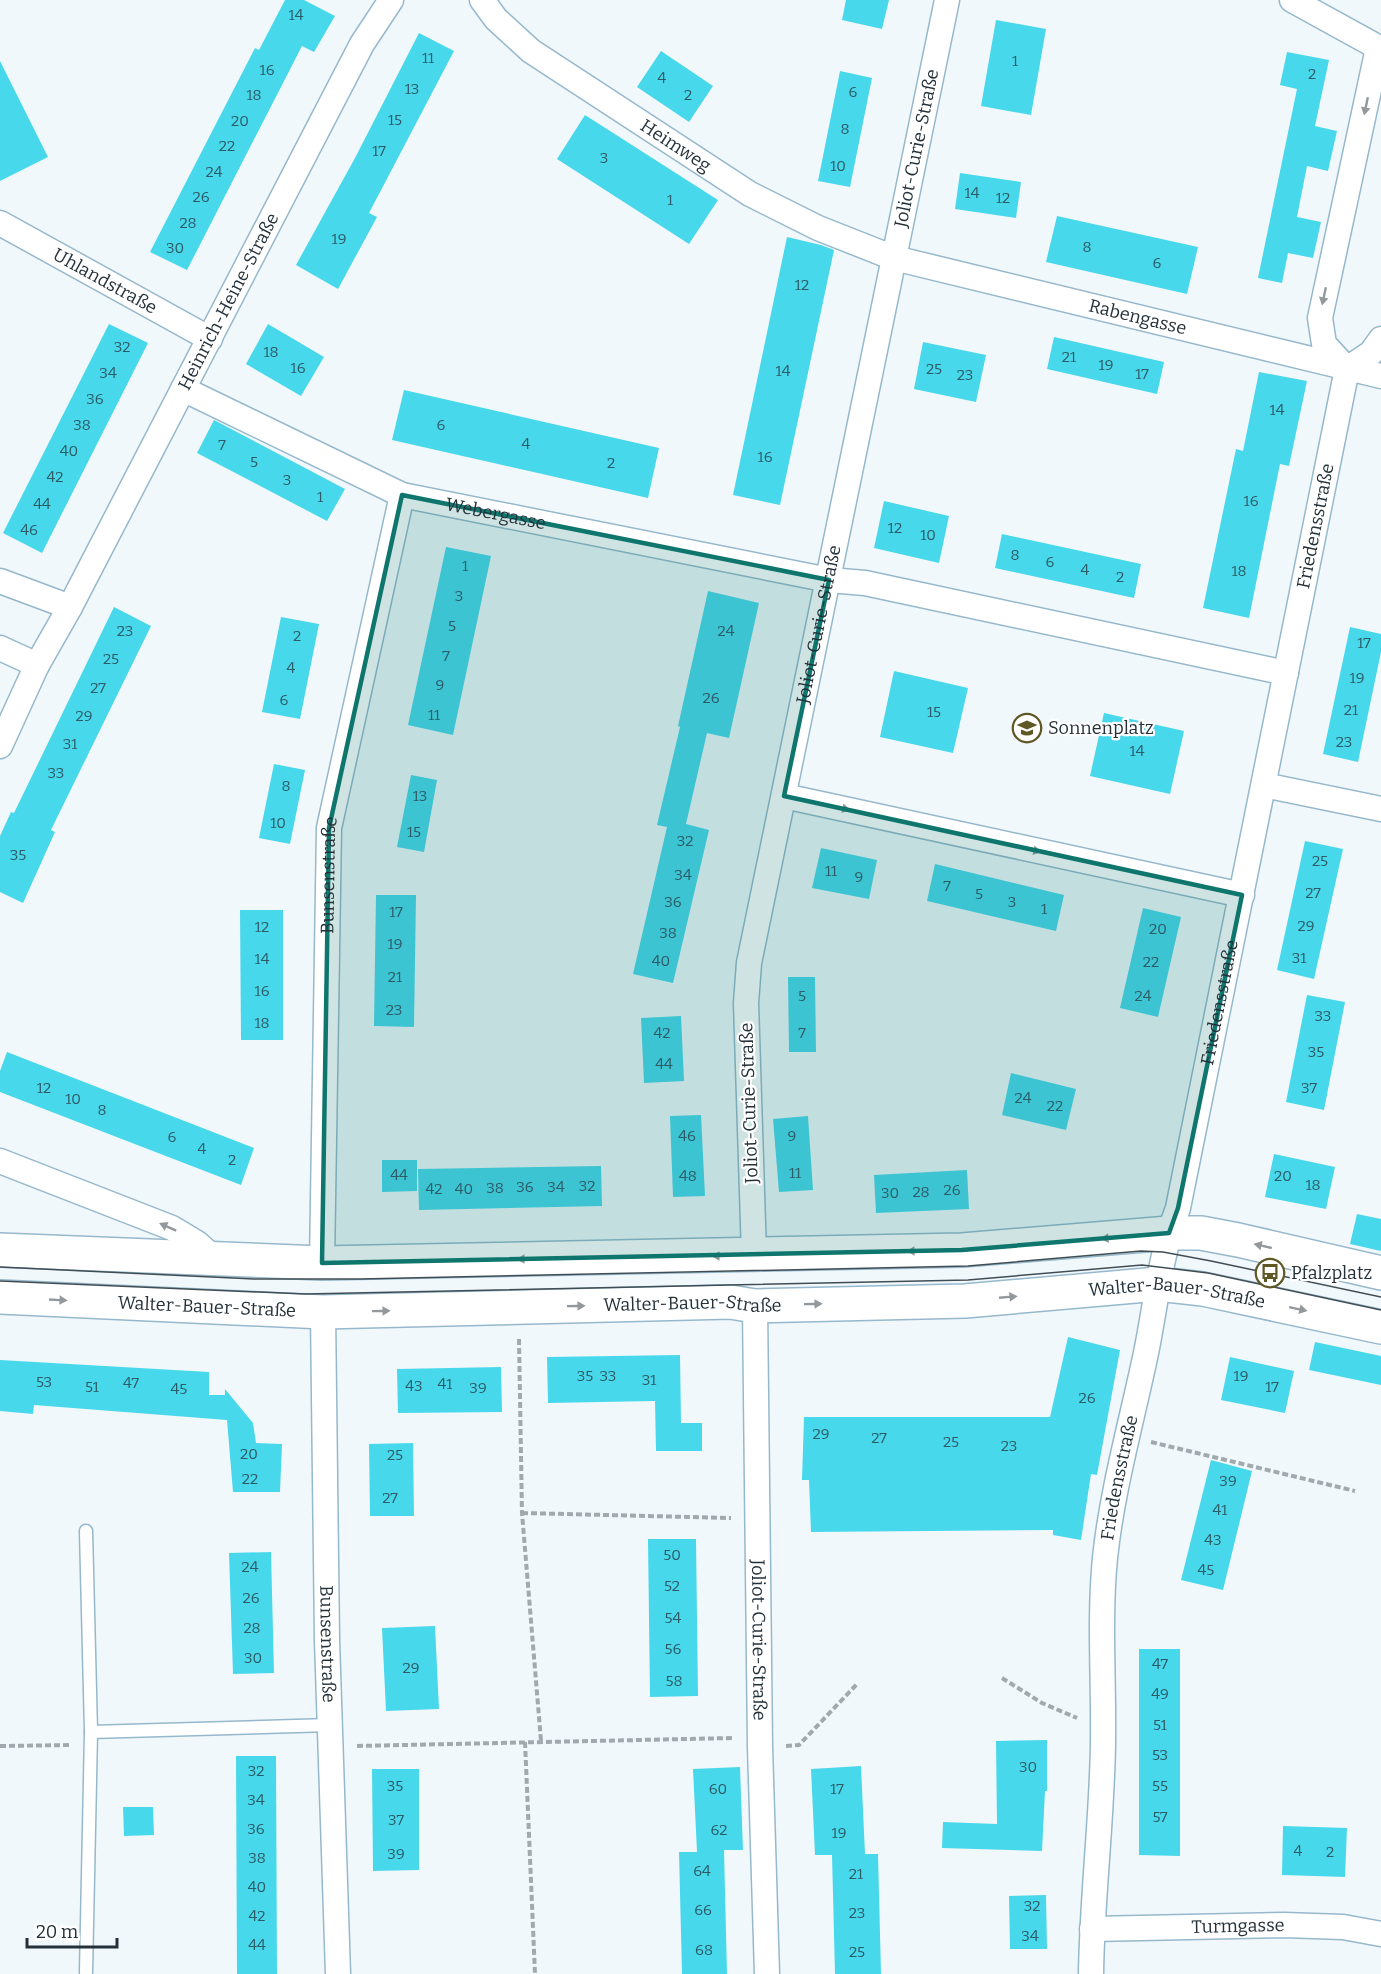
<svg xmlns="http://www.w3.org/2000/svg" width="1381" height="1974" font-family="Bitter,serif">
<style>
.building{fill:#48d8eb}
.lines{fill:none;stroke-linecap:round;stroke-linejoin:round}
.lane-casing{stroke:#96b8cc;stroke-width:15}
.street-casing{stroke:#96b8cc;stroke-width:27}
.secondary-casing{stroke:#96b8cc;stroke-width:36}
.path{stroke:#9fa9ae;stroke-width:4;stroke-dasharray:6 3;stroke-linecap:butt}
.lane{stroke:#fff;stroke-width:12}
.street{stroke:#fff;stroke-width:24}
.secondary{stroke:#fff;stroke-width:33}
.tram{stroke:#414d54;stroke-width:1.5}
.oneway{fill:#92989c}
.marked{fill:#0f766e;fill-opacity:0.2;stroke:#0f766e;stroke-width:4.5;stroke-linejoin:round}
.labels{text-anchor:middle;dominant-baseline:central;stroke-width:4.5;stroke-linejoin:round;paint-order:stroke}
.number-label{font-size:15px;fill:#2d5b66}
.street-label{font-size:18px;fill:#243139;stroke:#fff}
.poi-label{font-size:18px;fill:#243139;stroke:#fff;text-anchor:start}
</style>
<rect width="100%" height="100%" fill="#f1f8fc"/>
<g class="building">
<polygon points="285,0 304,0 335,16 314,52 302,46 187,270 150,252 255,48 259,50"/>
<polygon points="846,0 889,0 882,29 842,20"/>
<polygon points="996,20 1046,29 1031,115 981,106"/>
<polygon points="419,33 454,51 369,213 377,217 338,289 296,265 355,158"/>
<polygon points="661,51 713,86 689,122 637,87"/>
<polygon points="1287,52 1329,60 1315,126 1337,131 1328,171 1307,166 1297,217 1321,222 1313,258 1288,253 1282,283 1258,278 1297,89 1280,85"/>
<polygon points="0,61 48,157 0,181"/>
<polygon points="840,71 872,78 850,187 818,181"/>
<polygon points="585,115 718,200 689,244 557,159"/>
<polygon points="960,173 1021,182 1016,218 955,209"/>
<polygon points="1057,216 1198,247 1187,294 1046,262"/>
<polygon points="787,237 821,245 834,250 780,505 733,495"/>
<polygon points="109,324 148,343 42,553 3,533"/>
<polygon points="268,324 324,357 301,396 246,364"/>
<polygon points="1054,337 1164,362 1157,394 1047,369"/>
<polygon points="923,342 986,355 976,402 914,389"/>
<polygon points="1259,372 1307,381 1289,466 1280,464 1249,618 1203,608 1236,449 1243,451"/>
<polygon points="404,390 659,448 648,498 392,440"/>
<polygon points="214,420 345,489 327,521 197,453"/>
<polygon points="884,501 949,516 939,563 874,548"/>
<polygon points="1002,534 1141,564 1134,598 995,568"/>
<polygon points="446,547 491,556 453,735 408,725"/>
<polygon points="708,591 759,603 729,738 707,733 686,824 709,830 673,983 633,974 667,827 657,825 680,727 678,726"/>
<polygon points="114,607 151,626 51,830 55,832 23,903 0,892 0,836 11,812 14,813"/>
<polygon points="281,617 319,624 300,719 262,712"/>
<polygon points="1350,627 1381,634 1381,652 1358,762 1323,754"/>
<polygon points="894,671 968,688 953,753 880,737"/>
<polygon points="1104,713 1184,731 1170,794 1090,776"/>
<polygon points="274,764 305,770 290,844 259,838"/>
<polygon points="411,775 437,780 424,852 397,847"/>
<polygon points="1305,841 1343,849 1314,979 1277,970"/>
<polygon points="821,848 877,860 869,899 812,888"/>
<polygon points="935,864 1064,895 1056,931 927,901"/>
<polygon points="376,895 416,895 414,1027 374,1026"/>
<polygon points="1143,908 1181,917 1158,1017 1120,1008"/>
<polygon points="240,910 283,910 283,1040 241,1040"/>
<polygon points="788,977 815,977 816,1052 789,1052"/>
<polygon points="1307,995 1345,1002 1324,1110 1286,1102"/>
<polygon points="681,1016 684,1081 644,1083 641,1018"/>
<polygon points="7,1052 254,1148 241,1185 0,1092 0,1071"/>
<polygon points="1011,1073 1076,1089 1066,1130 1002,1115"/>
<polygon points="701,1115 705,1196 673,1197 670,1116"/>
<polygon points="808,1116 813,1190 779,1192 773,1119"/>
<polygon points="1274,1154 1335,1167 1326,1209 1265,1197"/>
<polygon points="382,1160 417,1160 417,1191 382,1192"/>
<polygon points="601,1166 602,1206 419,1210 418,1169"/>
<polygon points="967,1170 969,1209 876,1213 874,1175"/>
<polygon points="1357,1214 1381,1219 1381,1251 1350,1244"/>
<polygon points="1068,1337 1120,1350 1097,1475 1091,1474 1081,1540 1053,1535 1053,1530 811,1532 809,1480 802,1480 804,1417 1050,1417"/>
<polygon points="1315,1342 1381,1356 1381,1385 1309,1370"/>
<polygon points="680,1355 681,1423 702,1423 702,1451 656,1451 655,1401 548,1403 547,1357"/>
<polygon points="1230,1357 1294,1371 1285,1413 1221,1400"/>
<polygon points="0,1360 209,1372 209,1395 225,1395 225,1389 253,1423 256,1443 282,1444 280,1492 233,1492 227,1420 34,1405 33,1414 0,1411"/>
<polygon points="501,1367 502,1412 398,1413 397,1369"/>
<polygon points="413,1443 414,1516 370,1516 369,1444"/>
<polygon points="1211,1460 1252,1471 1223,1590 1181,1580"/>
<polygon points="648,1539 696,1539 698,1696 650,1697"/>
<polygon points="271,1552 274,1673 233,1674 229,1553"/>
<polygon points="435,1626 439,1709 386,1711 382,1628"/>
<polygon points="1139,1649 1180,1649 1180,1856 1139,1855"/>
<polygon points="1047,1740 1047,1791 1045,1791 1042,1851 942,1848 943,1822 997,1824 996,1741"/>
<polygon points="236,1756 276,1756 277,1974 237,1974"/>
<polygon points="861,1766 865,1854 878,1854 881,1974 835,1974 832,1855 815,1855 811,1769"/>
<polygon points="740,1767 743,1850 724,1850 727,1974 682,1974 679,1852 697,1852 693,1769"/>
<polygon points="372,1769 419,1769 419,1870 373,1871"/>
<polygon points="123,1807 153,1807 154,1835 124,1836"/>
<polygon points="1283,1826 1347,1828 1345,1877 1282,1875"/>
<polygon points="1046,1895 1047,1949 1010,1949 1009,1896"/>
</g>
<g class="lines">
<g class="lane-casing">
<g id="lane">
<polyline points="86,1531 91,1732 330,1725"/>
<polyline points="86,1972 91,1732"/>
</g>
</g>
<g class="street-casing">
<g id="street">
<path id="s1" d="M482,0l14,19 35,32 219,143 68,34 76,30 487,118"/>
<polyline points="1292,0 1381,49"/>
<path id="s2" d="M0,223l210,116"/>
<polyline points="1347,369 1324,344 1320,318 1378,48"/>
<polyline points="1347,369 1371,353 1381,339"/>
<path id="s3" d="M183,389l219,106 427,85 36,3 421,90"/>
<polyline points="0,581 70,607"/>
<polyline points="0,648 37,665"/>
<path id="s4" d="M0,746l37,-81 33,-58 292,-563 29,-44"/>
<polyline points="1264,785 1381,809"/>
<polyline points="784,796 1242,895"/>
<polyline points="0,1161 172,1228 197,1243 216,1260"/>
<path id="s5" d="M754,1255l-8,-252 3,-40 198,-963"/>
<path id="s6" d="M322,1263l7,-435 73,-333"/>
<path id="s7" d="M755,1306l5,441 7,227"/>
<path id="s8" d="M323,1312l4,328 11,334"/>
<path id="s9" d="M1092,1929l192,-4 59,2 38,7"/>
<path id="s10" d="M1091,1974c1,-77 11,-154 12,-231 1,-61 -4,-124 2,-185 7,-68 27,-138 41,-205 10,-49 14,-98 32,-145l169,-839"/>
</g>
</g>
<g class="secondary-casing">
<g id="secondary">
<polyline points="0,1250 322,1263 962,1250 1169,1233 1201,1233 1238,1240 1381,1273"/>
<path id="s11" d="M0,1297l323,15 407,-10 25,4 210,-5 193,-17 45,5 178,38"/>
</g>
</g>
<g class="path">
<polyline points="519,1339 522,1513 541,1741"/>
<polyline points="1151,1442 1355,1491"/>
<polyline points="522,1513 731,1518"/>
<polyline points="1002,1678 1042,1703 1077,1718"/>
<polyline points="525,1742 535,1974"/>
<polyline points="0,1746 72,1745"/>
<polyline points="357,1746 733,1738"/>
<polyline points="786,1746 799,1745 858,1683"/>
</g>
<use href="#lane" class="lane"/>
<use href="#street" class="street"/>
<use href="#secondary" class="secondary"/>
<g class="tram">
<polyline points="0,1267 254,1279 360,1279 968,1266 1141,1251 1163,1252 1211,1261 1381,1297"/>
<polyline points="0,1281 305,1294 968,1280 1142,1265 1208,1273 1381,1310"/>
</g>
</g>
<defs><path id="oneway-solid" d="M-6-.8H1V-3.2L6.5 0L1 3.2V.8H-6Z" transform="scale(1.5)"/></defs>
<g class="oneway">
<use href="#oneway-solid" transform="translate(1366 106) rotate(102)"/>
<use href="#oneway-solid" transform="translate(1324 296) rotate(102)"/>
<use href="#oneway-solid" transform="translate(841 808) rotate(12)"/>
<use href="#oneway-solid" transform="translate(1032 850) rotate(12)"/>
<use href="#oneway-solid" transform="translate(168 1227) rotate(-156)"/>
<use href="#oneway-solid" transform="translate(1110 1238) rotate(175)"/>
<use href="#oneway-solid" transform="translate(1263 1246) rotate(-167)"/>
<use href="#oneway-solid" transform="translate(916 1251) rotate(178)"/>
<use href="#oneway-solid" transform="translate(721 1256) rotate(179)"/>
<use href="#oneway-solid" transform="translate(526 1259) rotate(179)"/>
<use href="#oneway-solid" transform="translate(1008 1297) rotate(-5)"/>
<use href="#oneway-solid" transform="translate(58 1300) rotate(3)"/>
<use href="#oneway-solid" transform="translate(813 1304) rotate(-1)"/>
<use href="#oneway-solid" transform="translate(576 1306) rotate(-1)"/>
<use href="#oneway-solid" transform="translate(1298 1309) rotate(12)"/>
<use href="#oneway-solid" transform="translate(381 1311) rotate(-1)"/>
</g>
<path class="marked" d="M402,495l427,85 -45,216 458,99 -64,313 -9,25 -207,17 -640,13 7,-435z"/>
<defs>
<g id="school-ring" transform="scale(1.5)"><circle r="9.5" fill="#fff" stroke="#5f5825" stroke-width="1.5"/><path d="M0-5L7-2L0 1L-7-2ZM-4 1L0 2.5L4 1V4Q0 6-4 4Z" fill="#5f5825"/></g>
<g id="bus-ring" transform="scale(1.5)"><circle r="9.5" fill="#fff" stroke="#5f5825" stroke-width="1.5"/><path d="M-5-6H5V4H4V6H2V4H-2V6H-4V4H-5ZM-3.5-4V0h7V-4ZM-3.5 1.2v1.5H-2V1.2ZM2 1.2v1.5H3.5V1.2Z" fill="#5f5825"/></g>
</defs>
<g fill-rule="evenodd">
<use href="#school-ring" x="1027" y="728"/>
<use href="#bus-ring" x="1270" y="1273"/>
</g>
<g class="labels">
<g class="number-label">
<text x="296" y="15">14</text>
<text x="428" y="58">11</text>
<text x="1015" y="61">1</text>
<text x="267" y="70">16</text>
<text x="1312" y="74">2</text>
<text x="662" y="78">4</text>
<text x="412" y="89">13</text>
<text x="853" y="92">6</text>
<text x="254" y="95">18</text>
<text x="688" y="95">2</text>
<text x="395" y="120">15</text>
<text x="240" y="121">20</text>
<text x="845" y="129">8</text>
<text x="227" y="146">22</text>
<text x="379" y="151">17</text>
<text x="604" y="158">3</text>
<text x="838" y="166">10</text>
<text x="214" y="172">24</text>
<text x="972" y="193">14</text>
<text x="201" y="197">26</text>
<text x="1003" y="198">12</text>
<text x="670" y="200">1</text>
<text x="188" y="223">28</text>
<text x="339" y="239">19</text>
<text x="1087" y="247">8</text>
<text x="175" y="248">30</text>
<text x="1157" y="263">6</text>
<text x="802" y="285">12</text>
<text x="122" y="347">32</text>
<text x="271" y="352">18</text>
<text x="1069" y="357">21</text>
<text x="1106" y="365">19</text>
<text x="298" y="368">16</text>
<text x="934" y="369">25</text>
<text x="783" y="371">14</text>
<text x="108" y="373">34</text>
<text x="1142" y="374">17</text>
<text x="965" y="375">23</text>
<text x="95" y="399">36</text>
<text x="1277" y="410">14</text>
<text x="82" y="425">38</text>
<text x="441" y="425">6</text>
<text x="526" y="444">4</text>
<text x="222" y="445">7</text>
<text x="69" y="451">40</text>
<text x="765" y="457">16</text>
<text x="254" y="462">5</text>
<text x="611" y="463">2</text>
<text x="55" y="477">42</text>
<text x="287" y="480">3</text>
<text x="320" y="497">1</text>
<text x="1251" y="501">16</text>
<text x="42" y="504">44</text>
<text x="895" y="528">12</text>
<text x="29" y="530">46</text>
<text x="928" y="535">10</text>
<text x="1015" y="555">8</text>
<text x="1050" y="562">6</text>
<text x="465" y="566">1</text>
<text x="1085" y="570">4</text>
<text x="1239" y="571">18</text>
<text x="1120" y="577">2</text>
<text x="459" y="596">3</text>
<text x="452" y="626">5</text>
<text x="125" y="631">23</text>
<text x="726" y="631">24</text>
<text x="297" y="636">2</text>
<text x="1364" y="643">17</text>
<text x="446" y="656">7</text>
<text x="111" y="659">25</text>
<text x="291" y="668">4</text>
<text x="1357" y="678">19</text>
<text x="440" y="685">9</text>
<text x="98" y="688">27</text>
<text x="711" y="698">26</text>
<text x="284" y="700">6</text>
<text x="1351" y="710">21</text>
<text x="934" y="712">15</text>
<text x="434" y="715">11</text>
<text x="84" y="716">29</text>
<text x="1344" y="742">23</text>
<text x="70" y="744">31</text>
<text x="1137" y="751">14</text>
<text x="56" y="773">33</text>
<text x="286" y="786">8</text>
<text x="420" y="796">13</text>
<text x="278" y="823">10</text>
<text x="414" y="832">15</text>
<text x="685" y="841">32</text>
<text x="18" y="855">35</text>
<text x="1320" y="861">25</text>
<text x="831" y="871">11</text>
<text x="683" y="875">34</text>
<text x="859" y="877">9</text>
<text x="947" y="886">7</text>
<text x="1313" y="893">27</text>
<text x="979" y="894">5</text>
<text x="673" y="902">36</text>
<text x="1012" y="902">3</text>
<text x="1044" y="909">1</text>
<text x="396" y="912">17</text>
<text x="1306" y="926">29</text>
<text x="262" y="927">12</text>
<text x="1158" y="929">20</text>
<text x="668" y="933">38</text>
<text x="395" y="944">19</text>
<text x="1299" y="958">31</text>
<text x="262" y="959">14</text>
<text x="661" y="961">40</text>
<text x="1151" y="962">22</text>
<text x="395" y="977">21</text>
<text x="262" y="991">16</text>
<text x="802" y="996">5</text>
<text x="1143" y="996">24</text>
<text x="394" y="1010">23</text>
<text x="1323" y="1016">33</text>
<text x="262" y="1023">18</text>
<text x="662" y="1033">42</text>
<text x="802" y="1033">7</text>
<text x="1316" y="1052">35</text>
<text x="664" y="1064">44</text>
<text x="44" y="1088">12</text>
<text x="1309" y="1088">37</text>
<text x="1023" y="1098">24</text>
<text x="73" y="1099">10</text>
<text x="1055" y="1106">22</text>
<text x="102" y="1110">8</text>
<text x="687" y="1136">46</text>
<text x="792" y="1136">9</text>
<text x="172" y="1137">6</text>
<text x="202" y="1149">4</text>
<text x="232" y="1160">2</text>
<text x="795" y="1173">11</text>
<text x="399" y="1175">44</text>
<text x="688" y="1176">48</text>
<text x="1283" y="1176">20</text>
<text x="1313" y="1185">18</text>
<text x="587" y="1186">32</text>
<text x="525" y="1187">36</text>
<text x="556" y="1187">34</text>
<text x="495" y="1188">38</text>
<text x="434" y="1189">42</text>
<text x="464" y="1189">40</text>
<text x="952" y="1190">26</text>
<text x="921" y="1192">28</text>
<text x="890" y="1193">30</text>
<text x="585" y="1376">35</text>
<text x="608" y="1376">33</text>
<text x="1241" y="1376">19</text>
<text x="649" y="1380">31</text>
<text x="44" y="1382">53</text>
<text x="131" y="1383">47</text>
<text x="445" y="1384">41</text>
<text x="414" y="1386">43</text>
<text x="92" y="1387">51</text>
<text x="1272" y="1387">17</text>
<text x="478" y="1388">39</text>
<text x="179" y="1389">45</text>
<text x="1087" y="1398">26</text>
<text x="821" y="1434">29</text>
<text x="879" y="1438">27</text>
<text x="951" y="1442">25</text>
<text x="1009" y="1446">23</text>
<text x="249" y="1454">20</text>
<text x="395" y="1455">25</text>
<text x="250" y="1479">22</text>
<text x="1228" y="1481">39</text>
<text x="390" y="1498">27</text>
<text x="1220" y="1510">41</text>
<text x="1213" y="1540">43</text>
<text x="672" y="1555">50</text>
<text x="250" y="1567">24</text>
<text x="1206" y="1570">45</text>
<text x="672" y="1586">52</text>
<text x="251" y="1598">26</text>
<text x="673" y="1618">54</text>
<text x="252" y="1628">28</text>
<text x="673" y="1649">56</text>
<text x="253" y="1658">30</text>
<text x="1160" y="1664">47</text>
<text x="411" y="1668">29</text>
<text x="674" y="1681">58</text>
<text x="1160" y="1694">49</text>
<text x="1160" y="1725">51</text>
<text x="1160" y="1755">53</text>
<text x="1028" y="1767">30</text>
<text x="256" y="1771">32</text>
<text x="395" y="1786">35</text>
<text x="1160" y="1786">55</text>
<text x="718" y="1789">60</text>
<text x="837" y="1789">17</text>
<text x="256" y="1800">34</text>
<text x="1160" y="1817">57</text>
<text x="396" y="1820">37</text>
<text x="256" y="1829">36</text>
<text x="719" y="1830">62</text>
<text x="839" y="1833">19</text>
<text x="1298" y="1851">4</text>
<text x="1330" y="1852">2</text>
<text x="396" y="1854">39</text>
<text x="257" y="1858">38</text>
<text x="702" y="1871">64</text>
<text x="856" y="1874">21</text>
<text x="257" y="1887">40</text>
<text x="1032" y="1906">32</text>
<text x="703" y="1910">66</text>
<text x="857" y="1913">23</text>
<text x="257" y="1916">42</text>
<text x="1030" y="1936">34</text>
<text x="257" y="1945">44</text>
<text x="704" y="1950">68</text>
<text x="857" y="1952">25</text>
</g>
<g class="street-label">
<text stroke="none"><textPath href="#s1" startOffset="244">Heimweg</textPath></text>
<text stroke="none"><textPath href="#s5" startOffset="1124">Joliot-Curie-Straße</textPath></text>
<text stroke="none"><textPath href="#s2" startOffset="120">Uhlandstraße</textPath></text>
<text stroke="none"><textPath href="#s4" startOffset="500">Heinrich-Heine-Straße</textPath></text>
<text stroke="none"><textPath href="#s1" startOffset="741">Rabengasse</textPath></text>
<text stroke="none"><textPath href="#s3" startOffset="339">Webergasse</textPath></text>
<text stroke="none"><textPath href="#s10" startOffset="1470">Friedensstraße</textPath></text>
<text stroke="none"><textPath href="#s5" startOffset="638">Joliot-Curie-Straße</textPath></text>
<text stroke="none"><textPath href="#s6" startOffset="388">Bunsenstraße</textPath></text>
<text stroke="none"><textPath href="#s10" startOffset="984">Friedensstraße</textPath></text>
<text transform="translate(749 1103) rotate(-92)">Joliot-Curie-Straße</text>
<text stroke="none"><textPath href="#s11" startOffset="1179">Walter-Bauer-Straße</textPath></text>
<text stroke="none"><textPath href="#s11" startOffset="693">Walter-Bauer-Straße</textPath></text>
<text stroke="none"><textPath href="#s11" startOffset="207">Walter-Bauer-Straße</textPath></text>
<text stroke="none"><textPath href="#s10" startOffset="498">Friedensstraße</textPath></text>
<text stroke="none"><textPath href="#s7" startOffset="334">Joliot-Curie-Straße</textPath></text>
<text stroke="none"><textPath href="#s8" startOffset="332">Bunsenstraße</textPath></text>
<text stroke="none"><textPath href="#s9" startOffset="146">Turmgasse</textPath></text>
</g>
<g class="poi-label">
<text x="1048" y="728">Sonnenplatz</text>
<text x="1291" y="1273">Pfalzplatz</text>
</g>
</g>
<path d="M27 1938v9h90v-9" fill="none" stroke="#243139" stroke-width="3"/>
<text x="36" y="1938" font-size="18" fill="#243139" stroke="#ffffff" stroke-width="4.5" paint-order="stroke">20 m</text>
</svg>
